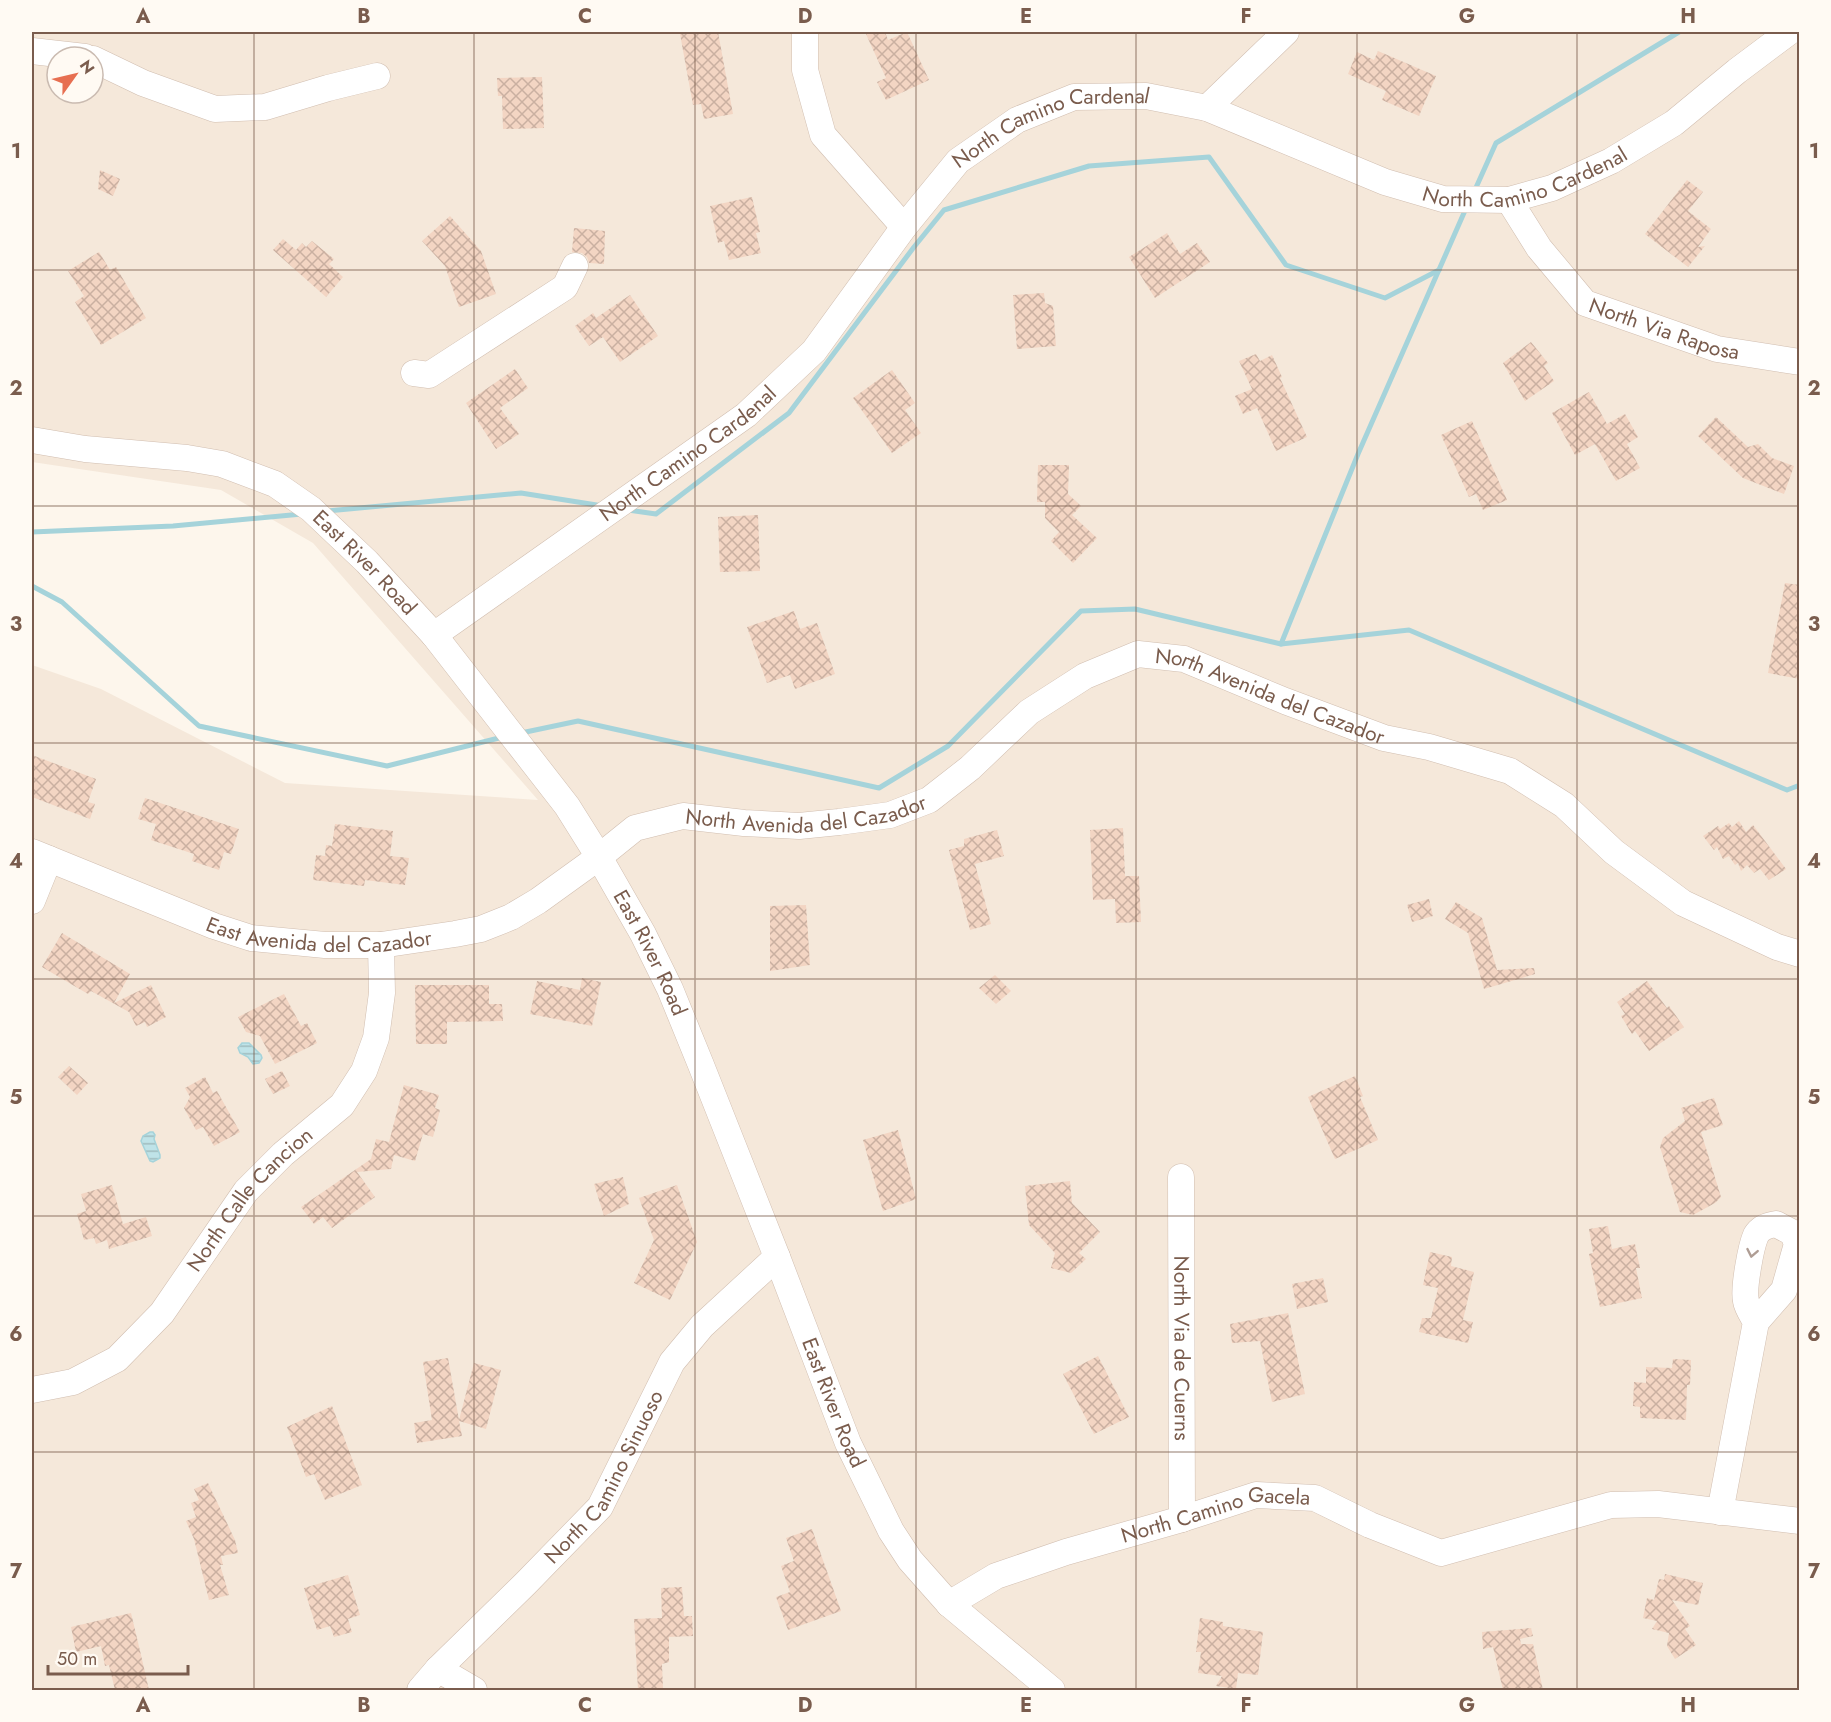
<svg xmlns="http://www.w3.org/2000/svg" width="1831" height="1722" font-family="Jost,sans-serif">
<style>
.residential{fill:#f5e8da;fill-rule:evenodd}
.water{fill:url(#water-rules);stroke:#a5d3da;stroke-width:1.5}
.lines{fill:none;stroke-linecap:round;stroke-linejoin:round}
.stream{stroke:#a5d3da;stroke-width:5}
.building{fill:url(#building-cross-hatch)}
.minor-casing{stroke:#d1beb0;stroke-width:27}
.minor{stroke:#fff;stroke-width:26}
.oneway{stroke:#af9d94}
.grid{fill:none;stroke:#7a5c4d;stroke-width:1.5;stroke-opacity:0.55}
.labels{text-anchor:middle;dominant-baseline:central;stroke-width:4.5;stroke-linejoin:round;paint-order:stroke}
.street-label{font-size:21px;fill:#7a5c4d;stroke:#fffaf3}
.neatline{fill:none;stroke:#7a5c4d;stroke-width:2}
.grid-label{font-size:20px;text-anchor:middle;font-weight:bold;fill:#7a5c4d}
</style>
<defs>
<pattern id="water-rules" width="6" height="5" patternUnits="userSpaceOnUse" patternTransform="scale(1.5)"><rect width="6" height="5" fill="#bfe3e8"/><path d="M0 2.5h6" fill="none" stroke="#a0bbbe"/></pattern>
<pattern id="building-cross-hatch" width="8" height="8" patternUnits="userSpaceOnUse" patternTransform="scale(1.5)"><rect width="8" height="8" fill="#f3d5c3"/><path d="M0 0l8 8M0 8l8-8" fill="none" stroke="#cab0a1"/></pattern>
</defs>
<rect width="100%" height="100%" fill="#fdf6ec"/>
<path class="residential" d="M32,32h1767v1658h-1767v-1025l69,24 184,94 253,17 -225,-257 -92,-53 -189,-28zM57,57h36v36h-36z"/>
<g class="water">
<polygon points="242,1043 249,1043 261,1055 262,1058 259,1063 253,1064 248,1057 240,1053 238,1048"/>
<polygon points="150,1132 153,1132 155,1135 154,1139 160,1155 160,1158 153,1162 150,1161 141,1141 143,1136"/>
</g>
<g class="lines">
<g class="stream">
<polyline points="1474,192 1496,143 1679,32"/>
<polyline points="628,510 656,514 789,413 914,247 944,210 1089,166 1209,157 1286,265 1385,298 1439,270"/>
<polyline points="327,511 521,493 603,506"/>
<polyline points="32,532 173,526 302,514"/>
<polyline points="32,586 62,602 199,726 387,766 503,737"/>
<polyline points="1281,644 1409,630 1787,790 1800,785"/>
<polyline points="521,733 578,721 879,788 948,746 1081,611 1135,609 1281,644 1358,454 1467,206"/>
</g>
</g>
<g class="building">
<polygon points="696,32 718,32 733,114 704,119 701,104 693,105 680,34"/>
<polygon points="865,32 885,32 888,40 907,32 929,80 886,100 877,82 886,78"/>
<polygon points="1378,51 1436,76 1419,116 1382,100 1386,91 1348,74 1357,52 1374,60"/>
<polygon points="542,77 544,128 503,129 502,96 498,96 497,78"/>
<polygon points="100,170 120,179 113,196 98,189"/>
<polygon points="1687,180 1703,192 1688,211 1711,229 1698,247 1705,246 1688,267 1645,234"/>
<polygon points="752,197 760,232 756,233 761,253 729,260 724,241 718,243 710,206"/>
<polygon points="450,216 481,251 496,294 459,307 445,266 422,241"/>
<polygon points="574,228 605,231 604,264 589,263 587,257 582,253 572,252"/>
<polygon points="1167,233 1180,254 1197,243 1210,262 1155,298 1129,257"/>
<polygon points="283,239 296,250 302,243 306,247 312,241 334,259 329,264 343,277 326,297 273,250"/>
<polygon points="99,252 110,270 116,267 146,318 101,345 75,302 84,296 68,271"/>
<polygon points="1044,293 1045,303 1053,306 1056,346 1017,349 1013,295"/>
<polygon points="630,295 658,336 620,362 603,337 589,346 575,326 593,313 596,318"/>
<polygon points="1531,342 1548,363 1544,366 1554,381 1525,401 1503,363"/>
<polygon points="1256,354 1260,361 1272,355 1282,377 1280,378 1307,437 1276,451 1257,408 1243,414 1235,396 1252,389 1239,361"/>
<polygon points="515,369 528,388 500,408 519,434 496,449 466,403"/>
<polygon points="892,370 915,403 905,410 921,433 892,453 853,398"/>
<polygon points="1589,392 1607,424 1625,414 1638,437 1627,444 1640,468 1616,481 1595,444 1575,455 1552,413"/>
<polygon points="1716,417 1748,447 1758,444 1772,458 1794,466 1784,494 1743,478 1698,436"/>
<polygon points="1472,421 1507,500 1483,510 1476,494 1469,497 1441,435"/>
<polygon points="1038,465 1069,465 1068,494 1081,506 1072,515 1097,538 1073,563 1051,541 1059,532 1045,518 1045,502 1037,502"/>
<polygon points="758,515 760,571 720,572 718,517"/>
<polygon points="1785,583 1800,585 1800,679 1768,673"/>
<polygon points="794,611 800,629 817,623 835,674 795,689 790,675 767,683 747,627"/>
<polygon points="32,755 96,779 88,802 95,804 90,819 32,797"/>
<polygon points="145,798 239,829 231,854 224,852 219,870 192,861 194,854 151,840 156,824 138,819"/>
<polygon points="1739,821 1746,832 1753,825 1786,869 1769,880 1760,869 1754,873 1747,865 1741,871 1738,863 1735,865 1729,856 1723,859 1717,847 1714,850 1703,836 1718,826 1720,829 1729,823 1732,827"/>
<polygon points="335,824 393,831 390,856 409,858 405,885 365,880 364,886 313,880 316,855 325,856 326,845 332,846"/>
<polygon points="1123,828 1125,876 1139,876 1141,922 1116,923 1115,899 1093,900 1090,830"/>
<polygon points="997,830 1004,856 975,864 991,924 970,930 949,850 964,846 964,839"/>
<polygon points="1429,899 1433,916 1412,922 1407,905"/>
<polygon points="1456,902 1482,918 1497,970 1534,968 1535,974 1484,989 1468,933 1445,919"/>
<polygon points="806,905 810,965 770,971 770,906"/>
<polygon points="62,933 130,974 114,1003 151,985 166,1017 147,1027 145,1022 136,1026 129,1012 91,991 88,994 42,967"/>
<polygon points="995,975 1011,991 996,1004 979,988"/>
<polygon points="582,978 601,982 592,1026 530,1014 537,981 580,990"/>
<polygon points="1647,981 1667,1008 1669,1006 1684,1027 1649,1051 1635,1031 1632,1034 1621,1016 1625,1014 1617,1002"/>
<polygon points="415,985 489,985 489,1004 502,1004 503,1021 447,1022 447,1044 416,1044"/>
<polygon points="284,994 301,1026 307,1023 317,1043 275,1064 260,1036 246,1032 238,1017"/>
<polygon points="69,1066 88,1083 77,1095 58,1077"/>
<polygon points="282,1071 290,1086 273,1094 265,1079"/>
<polygon points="1355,1076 1363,1096 1360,1097 1378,1140 1335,1159 1308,1097"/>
<polygon points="205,1077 213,1093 217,1091 240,1132 214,1146 203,1127 196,1130 184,1108 190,1097 185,1088"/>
<polygon points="404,1085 439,1095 435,1108 440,1110 433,1137 423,1134 415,1161 394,1155 391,1169 357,1172 375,1197 332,1228 323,1217 314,1224 301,1207 371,1159 376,1139 389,1142"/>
<polygon points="1714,1098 1723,1125 1701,1132 1721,1197 1715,1203 1693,1215 1680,1212 1660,1147 1663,1138 1685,1121 1681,1108"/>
<polygon points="898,1130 916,1199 883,1211 863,1140"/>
<polygon points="623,1177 629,1204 604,1216 594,1184"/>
<polygon points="1070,1181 1072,1203 1100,1232 1079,1253 1086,1259 1071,1273 1051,1268 1055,1253 1029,1225 1025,1186"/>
<polygon points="112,1185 123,1224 146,1217 152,1236 109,1249 107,1240 96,1244 94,1238 84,1240 77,1214 86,1211 81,1194"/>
<polygon points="677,1185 697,1242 670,1300 634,1283 654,1240 639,1198"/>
<polygon points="1608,1226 1612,1249 1635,1244 1640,1268 1636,1268 1642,1298 1600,1307 1589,1254 1593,1253 1589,1229"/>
<polygon points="1430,1252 1452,1257 1451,1266 1474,1272 1463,1320 1473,1322 1468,1343 1419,1332 1422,1318 1431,1318 1438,1288 1423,1285"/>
<polygon points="1323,1278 1328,1302 1297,1309 1292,1284"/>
<polygon points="1288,1313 1305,1394 1272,1402 1260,1341 1232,1343 1230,1324"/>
<polygon points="1098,1356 1129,1417 1094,1434 1063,1374"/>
<polygon points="448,1358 459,1420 474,1363 501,1370 486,1429 459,1421 462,1436 417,1443 414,1423 432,1420 423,1362"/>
<polygon points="1673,1359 1691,1360 1690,1385 1687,1385 1686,1420 1640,1418 1640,1407 1633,1406 1634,1382 1646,1383 1646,1367 1672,1368"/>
<polygon points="332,1406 362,1485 325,1500 314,1474 306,1477 287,1427"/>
<polygon points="208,1483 235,1540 238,1553 221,1556 223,1565 220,1565 229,1595 209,1600 194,1539 186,1521 196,1517 191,1503 199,1500 194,1489"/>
<polygon points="812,1529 841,1611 788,1630 776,1597 790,1592 781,1566 794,1561 786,1538"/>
<polygon points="1665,1574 1703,1583 1698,1605 1672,1600 1690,1626 1685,1629 1696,1645 1675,1659 1667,1646 1669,1633 1652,1629 1657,1621 1643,1618 1647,1598 1654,1600 1659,1579 1664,1580"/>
<polygon points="348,1575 360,1615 348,1619 352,1632 334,1637 330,1626 317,1630 304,1588"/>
<polygon points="682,1587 684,1616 692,1616 693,1636 669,1637 669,1662 662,1664 663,1689 638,1690 634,1619 662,1618 661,1588"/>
<polygon points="131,1613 141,1655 149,1690 115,1690 109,1665 105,1666 101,1646 76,1652 71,1627"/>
<polygon points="1200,1618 1223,1622 1223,1626 1263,1632 1258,1675 1238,1673 1236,1689 1216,1686 1222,1676 1198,1673 1201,1652 1196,1652"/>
<polygon points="1531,1628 1533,1636 1520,1639 1521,1644 1533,1644 1543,1690 1503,1690 1493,1647 1483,1649 1482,1632"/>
</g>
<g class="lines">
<g class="minor-casing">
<g id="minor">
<polyline points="805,32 805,70 823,135 904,227"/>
<polyline points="32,51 85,57"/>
<polyline points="93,59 143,83 215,109 265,107 328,88 377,76"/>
<polyline points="1207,108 1286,32"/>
<path id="s1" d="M1509,200l30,48 46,55 132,46 83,13"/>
<polyline points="414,373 429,375 565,287 575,266"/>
<path id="s2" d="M32,440l53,9 102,9 35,6 53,20 36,25 56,53 67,73 133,171 32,51 44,77 27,55 31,76 76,192 71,186 43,88 19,29 39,44 103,86"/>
<path id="s3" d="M434,635l312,-220 68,-64 90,-124 54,-66 59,-41 57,-23 72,-1 61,12 178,74 58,17 66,1 43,-12 59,-27 63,-38 63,-52 52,-39"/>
<path id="s4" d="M32,852l182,74 37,12 74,7h56l74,-11 26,-5 30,-12 27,-16 61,-44 36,-29 48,-12 61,7 55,3 40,-4 51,-7 39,-15 41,-32 59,-56 56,-36 53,-22 46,5 101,42 99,37 45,9 81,24 54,34 50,47 69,51 94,44 23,7"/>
<polyline points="32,901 49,859"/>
<path id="s5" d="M1181,1177l1,342"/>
<path id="s6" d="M32,1390l41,-8 44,-23 45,-46 84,-122 37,-37 59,-49 22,-34 12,-33 6,-45 -1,-48"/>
<path d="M1720,1512l36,-190 28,-32 13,-46 -4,-11 -17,-9c-7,1 -16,4 -20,11 -5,11 -13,54 -10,66 1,7 7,15 10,21"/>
<path id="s7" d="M949,1604l47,-28 70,-24 116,-33 74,-24 59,3 55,27 71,28 170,-48 47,-1 142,17"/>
<polyline points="438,1669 474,1690"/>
<path id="s8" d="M420,1690l18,-21 88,-86 74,-76 72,-145 30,-36 75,-69"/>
</g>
</g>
<use href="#minor" class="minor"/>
</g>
<defs><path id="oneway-chevron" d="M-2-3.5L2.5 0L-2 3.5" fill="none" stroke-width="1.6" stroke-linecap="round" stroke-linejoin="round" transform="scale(1.5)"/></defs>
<use class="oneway" href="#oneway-chevron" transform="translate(1752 1253) rotate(101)"/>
<path class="grid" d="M254,32v1658M474,32v1658M695,32v1658M916,32v1658M1136,32v1658M1357,32v1658M1577,32v1658M32,270h1768M32,506h1768M32,743h1768M32,979h1768M32,1216h1768M32,1452h1768"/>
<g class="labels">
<g class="street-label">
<text stroke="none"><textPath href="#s3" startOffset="816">North Camino Cardenal</textPath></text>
<text stroke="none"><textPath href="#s3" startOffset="1320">North Camino Cardenal</textPath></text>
<text stroke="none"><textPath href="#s1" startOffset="212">North Via Raposa</textPath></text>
<text stroke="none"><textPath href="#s3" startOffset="312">North Camino Cardenal</textPath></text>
<text stroke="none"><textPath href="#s2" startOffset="368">East River Road</textPath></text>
<text stroke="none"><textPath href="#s4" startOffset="1348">North Avenida del Cazador</textPath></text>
<text stroke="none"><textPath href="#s4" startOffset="826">North Avenida del Cazador</textPath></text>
<text stroke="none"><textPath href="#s4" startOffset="303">East Avenida del Cazador</textPath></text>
<text stroke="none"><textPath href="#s2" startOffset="854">East River Road</textPath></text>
<text stroke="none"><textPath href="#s6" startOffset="300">North Calle Cancion</textPath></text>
<text stroke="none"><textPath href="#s5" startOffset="171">North Via de Cuerns</textPath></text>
<text stroke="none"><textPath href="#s2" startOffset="1340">East River Road</textPath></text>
<text stroke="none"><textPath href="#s8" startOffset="284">North Camino Sinuoso</textPath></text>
<text stroke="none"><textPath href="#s7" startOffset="284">North Camino Gacela</textPath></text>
</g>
</g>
<rect width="1831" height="1722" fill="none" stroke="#fffaf3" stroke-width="66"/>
<g transform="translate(75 75) rotate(56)"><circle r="28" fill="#fffaf3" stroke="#cabbb1" stroke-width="1.5"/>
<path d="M0-4.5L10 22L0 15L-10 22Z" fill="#e76f51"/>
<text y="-9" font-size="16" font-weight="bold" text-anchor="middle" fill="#7a5c4d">N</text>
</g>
<path d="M48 1665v9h140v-9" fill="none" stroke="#7a5c4d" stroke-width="3"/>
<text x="57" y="1665" font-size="18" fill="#7a5c4d" stroke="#fffaf3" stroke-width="4.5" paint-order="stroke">50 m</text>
<rect x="33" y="33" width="1765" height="1656" class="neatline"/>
<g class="grid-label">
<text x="143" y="23">A</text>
<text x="364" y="23">B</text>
<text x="585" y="23">C</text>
<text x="805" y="23">D</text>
<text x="1026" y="23">E</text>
<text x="1246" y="23">F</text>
<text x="1467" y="23">G</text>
<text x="1688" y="23">H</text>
<text x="16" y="158">1</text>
<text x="1814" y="158">1</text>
<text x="16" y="395">2</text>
<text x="1814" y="395">2</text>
<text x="16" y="631">3</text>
<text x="1814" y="631">3</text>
<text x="16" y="868">4</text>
<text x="1814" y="868">4</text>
<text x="16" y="1104">5</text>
<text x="1814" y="1104">5</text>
<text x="16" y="1341">6</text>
<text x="1814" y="1341">6</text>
<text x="16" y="1578">7</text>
<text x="1814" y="1578">7</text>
<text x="143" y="1712">A</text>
<text x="364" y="1712">B</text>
<text x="585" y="1712">C</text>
<text x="805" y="1712">D</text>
<text x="1026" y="1712">E</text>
<text x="1246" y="1712">F</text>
<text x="1467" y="1712">G</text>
<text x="1688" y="1712">H</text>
</g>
</svg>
